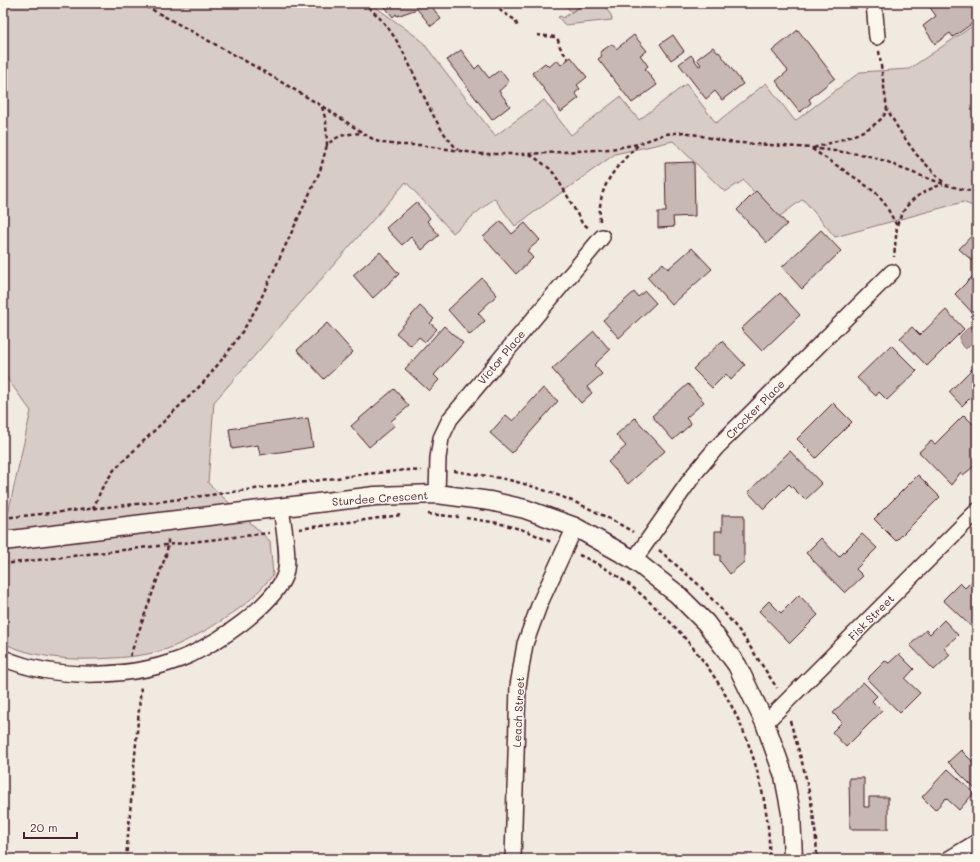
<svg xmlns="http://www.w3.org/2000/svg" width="980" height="862" font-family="Mali,sans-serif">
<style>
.green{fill:#d8ccc6;stroke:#917678}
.water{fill:#b8a4a2;stroke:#8c6f72}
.building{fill:#c8b8b3;stroke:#4a1f2b}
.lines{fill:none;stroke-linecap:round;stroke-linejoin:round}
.minor-casing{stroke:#4a1f2b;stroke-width:18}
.tertiary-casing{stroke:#4a1f2b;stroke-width:21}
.path{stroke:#4a1f2b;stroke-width:2.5;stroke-dasharray:4 3;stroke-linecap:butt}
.minor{stroke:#fbf7ec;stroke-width:15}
.tertiary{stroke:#fbf7ec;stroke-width:18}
.labels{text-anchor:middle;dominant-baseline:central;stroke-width:3;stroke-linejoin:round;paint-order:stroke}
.street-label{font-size:11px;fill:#4a1f2b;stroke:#fbf7ec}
</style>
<rect width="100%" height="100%" fill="#f0eae0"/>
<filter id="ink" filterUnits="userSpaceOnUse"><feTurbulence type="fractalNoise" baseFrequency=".025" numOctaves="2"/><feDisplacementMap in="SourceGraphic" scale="8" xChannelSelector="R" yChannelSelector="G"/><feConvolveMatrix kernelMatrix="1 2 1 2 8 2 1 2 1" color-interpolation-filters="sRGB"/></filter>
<g filter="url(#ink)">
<g class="green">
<path d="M3,3h268l9,2 37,-2h53l51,37 74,96 49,-36 27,35 49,-38 19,23 47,-36 30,39 50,-40 29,38 65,-49 49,-3 68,-46v185l-14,-6 -128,35 -32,-38 -27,20 -32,-39 -19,12 -52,-51 -58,13 -100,72 -21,-28 -41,35 -47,-51 -192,220 -6,81 62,58 3,34c-6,7 -13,15 -20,22 -19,18 -61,43 -86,52 -24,8 -50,9 -75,10 -29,1 -62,-3 -89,-16v-125l5,-5 23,-102 -28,-38z"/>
<polygon points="564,3 577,3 579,7 571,12"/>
<polygon points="586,3 602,3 611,15 612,20 565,25 558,17 561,16 563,18"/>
</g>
<polygon class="water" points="972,324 977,329 977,337 966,349 960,343 960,336"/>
<g class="building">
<polygon points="382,3 429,3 441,19 431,26 417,9 397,16 396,14 393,17"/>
<polygon points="927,3 977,3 977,20 953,37 950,33 935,44 923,26 936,16"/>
<polygon points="798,30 835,78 809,99 811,103 800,112 776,81 788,71 772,51"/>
<polygon points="634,35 647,51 640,55 648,66 645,69 657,85 632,103 598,59 602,56 600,52 612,44 616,49"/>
<polygon points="673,35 684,51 671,60 660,44"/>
<polygon points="713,47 718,53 719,52 743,84 722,100 715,91 706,99 679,64 691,55 699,66 701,65 697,59"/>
<polygon points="461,50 475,69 479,65 489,78 500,70 509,82 499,91 510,106 492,120 447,60"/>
<polygon points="571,57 587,77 577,85 580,89 575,93 579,98 561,112 532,73 545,63 549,67 557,60 561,65"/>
<polygon points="694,162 695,216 673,217 674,227 658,228 658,212 666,212 665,163"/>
<polygon points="756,191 787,224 767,243 737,210"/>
<polygon points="416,202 430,218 427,221 439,235 422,250 411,237 402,245 386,228"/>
<polygon points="501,221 512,234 525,223 540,240 527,251 533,258 516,274 483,237"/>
<polygon points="821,230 841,251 802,289 782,267"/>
<polygon points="977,230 977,315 976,317 955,294 975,274 976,264 959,249"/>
<polygon points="692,248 712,269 672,305 647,277 663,263 668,269"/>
<polygon points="380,252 399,274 373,298 353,275"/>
<polygon points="482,278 497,295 478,313 485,321 470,335 448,310"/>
<polygon points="645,291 656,303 619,338 603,320 634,292 638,297"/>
<polygon points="780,293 800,315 762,351 741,329"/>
<polygon points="420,306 434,319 430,323 437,329 425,342 419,337 411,346 396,333"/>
<polygon points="946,310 964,329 927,366 900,338 912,327 920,335"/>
<polygon points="327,323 353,352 324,379 297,350"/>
<polygon points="444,326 463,343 434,375 439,380 429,391 405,369"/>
<polygon points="594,331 610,350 594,365 602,374 587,387 592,393 581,403 552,369"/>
<polygon points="722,341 745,365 731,380 726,374 712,388 693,369"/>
<polygon points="891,345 917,371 887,400 879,392 876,396 857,378"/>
<polygon points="977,364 977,397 976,398 973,395 962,406 949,392"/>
<polygon points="688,384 704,402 686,418 691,424 673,440 652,416"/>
<polygon points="543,388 558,401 512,453 490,433 506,415 513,421"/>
<polygon points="394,389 409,406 391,421 395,425 369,447 351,426"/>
<polygon points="833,403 852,422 816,458 797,439"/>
<polygon points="964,415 977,428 977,464 963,475 961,472 951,485 919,452 931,441 935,444"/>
<polygon points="308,418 313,447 260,455 258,445 232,449 229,429"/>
<polygon points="635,418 665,451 628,484 608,462 626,446 616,435"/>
<polygon points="790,451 822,484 805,500 789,484 764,509 748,492"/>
<polygon points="918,475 940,497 896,541 874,519"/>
<polygon points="722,515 744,515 744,562 730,574 720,561 720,555 715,555 715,531 722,531"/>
<polygon points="862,534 877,548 856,569 863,576 845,593 806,553 821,538 839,557"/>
<polygon points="977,576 977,630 976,631 943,600 960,583 965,588"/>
<polygon points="799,595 818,615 790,643 759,611 769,601 781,613"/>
<polygon points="944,620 958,635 944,648 950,655 934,670 910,645 926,630 930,634"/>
<polygon points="899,654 914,669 905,679 920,693 900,713 867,679 885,661 889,663"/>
<polygon points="863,682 877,696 872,701 882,711 846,747 832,732 842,722 833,713"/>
<polygon points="961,750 972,761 977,757 976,790 948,762"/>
<polygon points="948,769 974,793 959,810 946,798 935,810 922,797"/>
<polygon points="849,778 864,778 864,807 869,807 869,797 888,797 888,829 850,829"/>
</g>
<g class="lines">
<g class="minor-casing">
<g id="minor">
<polyline points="874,3 877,37"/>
<polyline points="437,494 438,458 441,438 450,419 602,237"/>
<polyline points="634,560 695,473 716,448 892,272"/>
<path d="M3,658c53,23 134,21 187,-3 18,-9 35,-19 52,-32 14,-11 35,-29 42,-46 7,-16 -1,-52 -3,-69"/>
<polyline points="765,723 977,511"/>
<polyline points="513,859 518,686 525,644 540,603 575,527"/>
<polyline points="949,859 977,842"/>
</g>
</g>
<g class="tertiary-casing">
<polyline id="tertiary" points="3,541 375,496 437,494 490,501 525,509 575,527 634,560 677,594 706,623 737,665 765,723 784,776 791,813 793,859"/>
</g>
<g class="path">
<polyline points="140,3 249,63 322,106 363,133 376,141 383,143 401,145 419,145 481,154 529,154 611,149 638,144 665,134 684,132 728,142 811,148 866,155 888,162 900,168 946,185 977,193"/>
<path d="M363,3c52,39 53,104 95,147"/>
<polyline points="496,3 501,11 515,20 518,27"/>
<polyline points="578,3 580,7"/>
<polyline points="537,35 555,37 558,40 560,47 568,59"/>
<polyline points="879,51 887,109 899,130 916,154 945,184"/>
<path d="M322,107l4,14 1,24c11,-11 21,-11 35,-12"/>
<path d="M814,148c20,-7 66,-16 73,-39"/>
<polyline points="812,149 860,181 876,193 885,204 897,226 894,257"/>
<polyline points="530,154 549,168 555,175 568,197 582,223 589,228"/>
<path d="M600,221c-3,-35 15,-53 38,-76"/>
<path d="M897,225c9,-25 22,-32 46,-41"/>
<path d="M454,471c18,3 37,5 55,9 45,11 85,29 124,52"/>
<polyline points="93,509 102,488 114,470 203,383 228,352 244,329 257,307 320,171 327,145"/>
<polyline points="428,514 459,517"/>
<polyline points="3,518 165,501 366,474 407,470 421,471"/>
<polyline points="466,518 498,523 527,531 551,542"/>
<polyline points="299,529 401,515"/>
<polyline points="659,550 699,585 722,610 741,633 777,688"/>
<path d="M579,555c31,13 57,33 81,57 48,46 83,102 99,166 7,29 11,51 10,81"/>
<polyline points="3,564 269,533"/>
<polyline points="130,656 166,555 168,545 168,537"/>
<path d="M790,721c14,45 26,90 27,138"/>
<polyline points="126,859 141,686"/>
</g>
<use href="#minor" class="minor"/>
<use href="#tertiary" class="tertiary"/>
</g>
</g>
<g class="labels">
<g class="street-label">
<text transform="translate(501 357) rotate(-50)">Victor Place</text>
<text transform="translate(755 409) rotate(-45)">Crocker Place</text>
<text transform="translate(380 498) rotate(-4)">Sturdee Crescent</text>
<text transform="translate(871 617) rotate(-45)">Fisk Street</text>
<text transform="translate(518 712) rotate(-87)">Leach Street</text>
</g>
</g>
<rect width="980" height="862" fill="none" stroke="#fbf7ec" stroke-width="16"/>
<rect x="8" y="8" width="964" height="846" fill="none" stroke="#4a1f2b" stroke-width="1.5" filter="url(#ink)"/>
<path d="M24 832v6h53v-6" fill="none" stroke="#4a1f2b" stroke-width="2"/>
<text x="30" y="832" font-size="12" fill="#4a1f2b" stroke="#fbf7ec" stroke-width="3" paint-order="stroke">20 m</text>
</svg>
